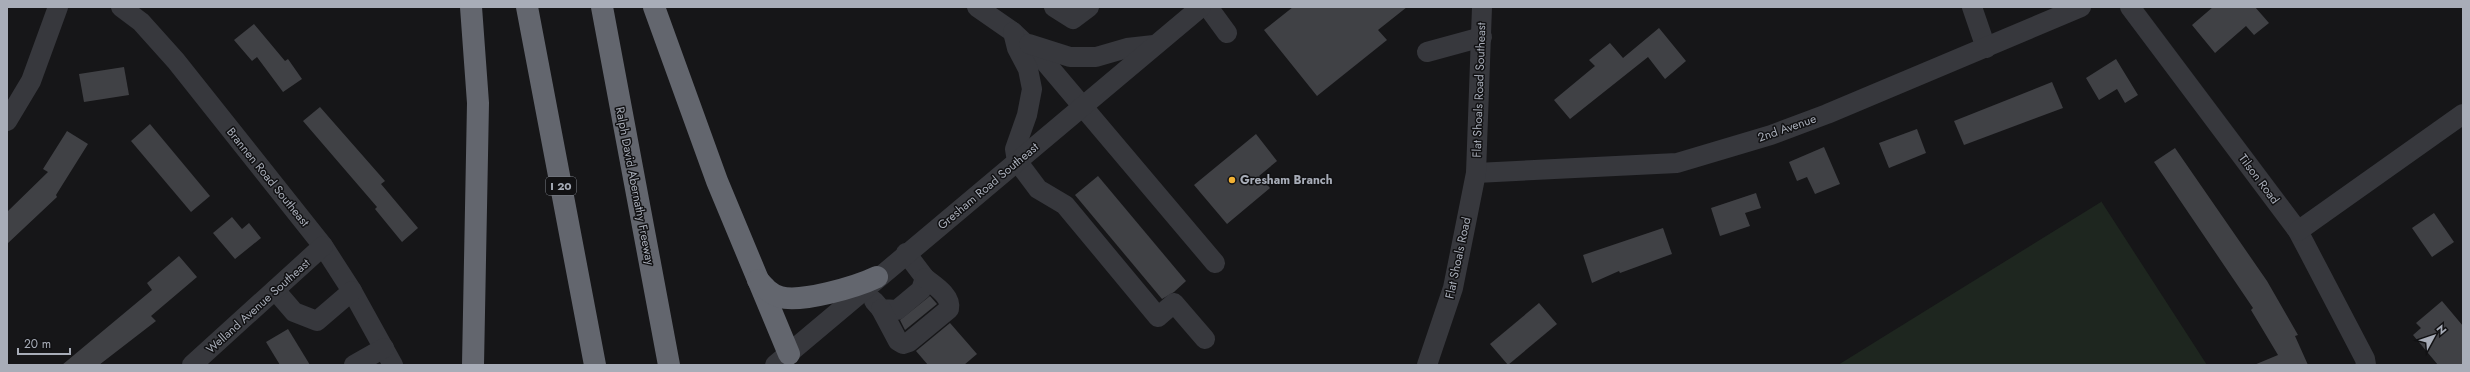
<svg xmlns="http://www.w3.org/2000/svg" width="2470" height="372" font-family="Jost,sans-serif">
<style>
.green{fill:#1e261f}
.building{fill:#404145}
.lines{fill:none;stroke-linecap:round;stroke-linejoin:round}
.minor{stroke:#37383d;stroke-width:20}
.highway{stroke:#63666e;stroke-width:22}
.poi-dot{fill:#f2b134;stroke:#111113;stroke-width:1.5}
.labels{text-anchor:middle;dominant-baseline:central;stroke-width:3;stroke-linejoin:round;paint-order:stroke}
.shield{fill:#111113;stroke:#7b7e86;stroke-width:1}
.shield-label{font-size:11px;font-weight:bold;fill:#a8adb8}
.street-label{font-size:12px;fill:#a8adb8;stroke:#111113}
.poi-label{font-size:12px;font-weight:bold;fill:#a8adb8;stroke:#111113;text-anchor:start}
</style>
<rect width="100%" height="100%" fill="#161618"/>
<polygon class="green" points="2101,201 2207,365 1838,365 2101,202"/>
<g class="building">
<polygon points="1293,7 1407,7 1378,30 1387,40 1317,96 1264,30"/>
<polygon points="2213,7 2255,7 2269,23 2254,35 2246,26 2215,53 2192,25"/>
<polygon points="254,24 285,61 288,59 302,79 283,92 257,57 252,61 234,40"/>
<polygon points="1659,28 1686,61 1665,79 1648,57 1570,119 1554,100 1595,66 1589,60 1610,43 1623,58"/>
<polygon points="2116,59 2138,95 2125,103 2117,89 2099,100 2086,78"/>
<polygon points="124,67 129,95 84,102 79,74"/>
<polygon points="2052,82 2063,108 1964,145 1954,121"/>
<polygon points="320,107 385,181 381,184 418,228 402,242 375,209 377,207 303,121"/>
<polygon points="150,124 210,196 191,212 131,141"/>
<polygon points="1917,129 1926,153 1889,168 1879,143"/>
<polygon points="67,131 88,144 56,195 57,197 7,244 7,212 48,172 43,169"/>
<polygon points="1256,134 1277,161 1259,176 1270,188 1227,224 1194,185"/>
<polygon points="1824,147 1840,184 1815,194 1807,177 1797,181 1789,162"/>
<polygon points="2175,148 2267,281 2298,335 2295,336 2308,365 2254,365 2278,355 2251,310 2253,308 2154,162"/>
<polygon points="1098,176 1186,281 1174,292 1162,299 1075,195"/>
<polygon points="1756,193 1761,208 1745,213 1750,226 1720,236 1711,208"/>
<polygon points="2434,213 2454,242 2432,257 2412,228"/>
<polygon points="232,217 242,229 249,223 261,238 235,259 213,233"/>
<polygon points="1663,228 1672,254 1620,273 1619,271 1592,283 1583,255"/>
<polygon points="179,256 197,277 151,316 156,321 99,365 62,365 152,290 147,283"/>
<polygon points="930,296 937,304 905,330 900,320"/>
<polygon points="2442,301 2463,326 2463,365 2438,365 2413,335 2421,328 2416,323"/>
<polygon points="1539,303 1557,324 1508,365 1490,344"/>
<polygon points="950,323 977,354 964,365 928,365 916,351"/>
<polygon points="288,329 310,365 280,365 266,342"/>
</g>
<g class="lines">
<g class="minor">
<polyline points="121,7 141,22 176,61 323,246 352,291 393,365"/>
<polyline points="977,7 1013,32 1045,62 1215,263"/>
<polyline points="1054,7 1073,19 1089,7"/>
<polyline points="1208,7 1227,33"/>
<polyline points="1972,7 1986,48"/>
<polyline points="2130,7 2298,231 2365,359 2366,365"/>
<polyline points="1013,32 1017,48 1028,69 1032,89 1027,115 1015,149 1017,161 1038,189 1065,205 1158,317 1174,303 1205,339"/>
<polyline points="1029,44 1070,57 1096,57 1127,48 1154,45"/>
<polyline points="1427,52 1482,37"/>
<polyline points="7,121 31,81 58,7"/>
<polyline points="1476,173 1677,163 1771,135 1827,114 2081,7"/>
<polyline points="2298,231 2463,114"/>
<polyline points="275,290 294,312 317,321 352,291"/>
<polyline points="874,301 881,309 897,310 921,290 925,278 906,253"/>
<path d="M881,309l17,32 5,3 6,-2 40,-33c3,-13 -15,-24 -24,-31"/>
<polyline points="192,365 323,246"/>
<polyline points="354,365 384,348"/>
<polyline points="775,365 1201,7"/>
<polyline points="1427,365 1453,288 1476,173 1482,7"/>
</g>
<g class="highway">
<polyline points="471,7 478,103 473,365"/>
<polyline points="527,7 595,365"/>
<polyline points="602,7 669,365"/>
<polyline points="654,7 717,181 789,354"/>
<path d="M758,280c6,7 12,14 22,17 21,6 76,-10 97,-20"/>
</g>
</g>
<circle class="poi-dot" cx="1232" cy="180" r="4"/>
<g class="labels">
<rect class="shield" x="546" y="177" width="30" height="18" rx="3"/>
<g class="shield-label">
<text x="561" y="186">I 20</text>
</g>
<g class="street-label">
<text transform="translate(1479 90) rotate(-88)">Flat Shoals Road Southeast</text>
<text transform="translate(1787 128) rotate(-19)">2nd Avenue</text>
<text transform="translate(268 177) rotate(51)">Brannen Road Southeast</text>
<text transform="translate(2259 179) rotate(53)">Tilson Road</text>
<text transform="translate(635 186) rotate(79)">Ralph David Abernathy Freeway</text>
<text transform="translate(988 186) rotate(-40)">Gresham Road Southeast</text>
<text transform="translate(1458 258) rotate(-78)">Flat Shoals Road</text>
<text transform="translate(258 306) rotate(-42)">Welland Avenue Southeast</text>
</g>
<g class="poi-label">
<text x="1240" y="180">Gresham Branch</text>
</g>
</g>
<rect width="2470" height="372" fill="none" stroke="#a8adb8" stroke-width="16"/>
<g transform="translate(2434 336) rotate(50)" stroke="#111113" stroke-width="3" paint-order="stroke">
<path d="M0-3L7 15L0 10L-7 15Z" fill="#a8adb8"/>
<text y="-6" font-size="11" font-weight="bold" text-anchor="middle" fill="#a8adb8">N</text>
</g>
<path d="M18 348v6h52v-6" fill="none" stroke="#a8adb8" stroke-width="2"/>
<text x="24" y="348" font-size="12" fill="#a8adb8" stroke="#111113" stroke-width="3" paint-order="stroke">20 m</text>
</svg>
